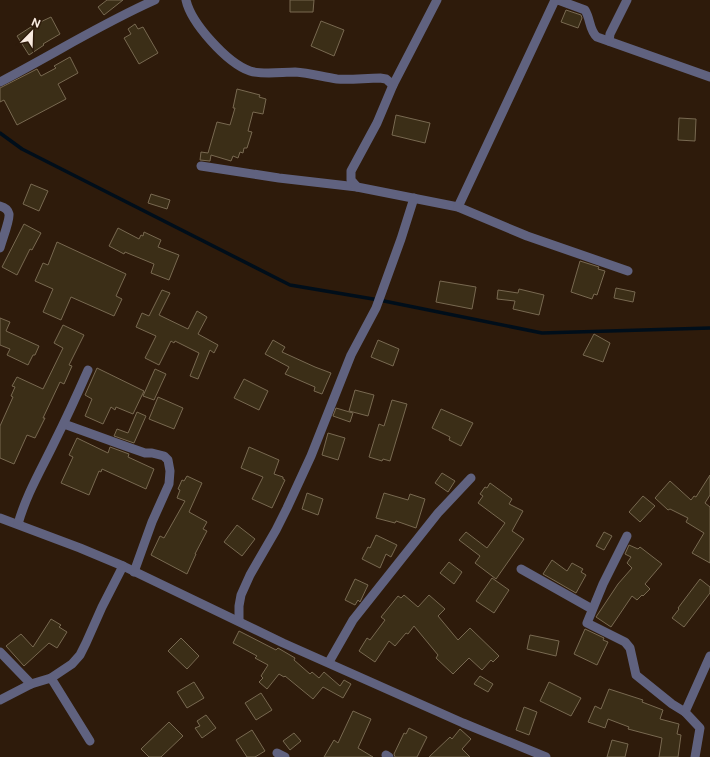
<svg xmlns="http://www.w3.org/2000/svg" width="710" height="757" font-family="'Public Sans',sans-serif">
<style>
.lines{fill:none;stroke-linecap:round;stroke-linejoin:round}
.stream{stroke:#000e1a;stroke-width:3.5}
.building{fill:#3b2e17;stroke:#786951}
.minor{stroke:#60627f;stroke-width:9}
</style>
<rect width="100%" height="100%" fill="#2e1b0b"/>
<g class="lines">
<polyline class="stream" points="0,133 22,149 290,285 379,300 542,333 710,328"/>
</g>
<g class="building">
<polygon points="107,0 123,0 104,15 98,7"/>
<polygon points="290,0 314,0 313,12 290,12"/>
<polygon points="566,10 581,15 582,18 578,28 561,22"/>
<polygon points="51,17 60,34 43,44 44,45 29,55 17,36 34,25"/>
<polygon points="321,21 344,30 334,56 311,46"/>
<polygon points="135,24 138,29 143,27 158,53 139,64 124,38 131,34 128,29"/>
<polygon points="70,57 78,73 58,84 66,99 17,125 4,100 0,102 0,88 37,69 41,76 56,68 54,66"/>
<polygon points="237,89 260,95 259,97 266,99 263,114 253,112 248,131 252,132 247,148 244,148 243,153 240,152 238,158 233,156 231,161 211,155 210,161 200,160 201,152 208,153 217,122 230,125 235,108 233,108"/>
<polygon points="396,115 430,123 425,143 392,135"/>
<polygon points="679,118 696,119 695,141 678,140"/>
<polygon points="31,184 48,191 39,211 23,204"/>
<polygon points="151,194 170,200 167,209 148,203"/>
<polygon points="24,224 41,233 32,250 30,249 17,275 2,267"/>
<polygon points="118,228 139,239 141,235 143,236 144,232 161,240 158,247 179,255 169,280 151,273 154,264 125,252 124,254 109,246"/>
<polygon points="57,242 126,274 116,296 122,299 114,316 71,297 61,320 43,312 53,289 35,281 43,263 48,265"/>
<polygon points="580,261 599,267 598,269 605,271 597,295 594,294 592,299 571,292"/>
<polygon points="440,281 476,287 472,309 436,302"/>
<polygon points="616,288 635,292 633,302 614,298"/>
<polygon points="519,289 544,295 539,315 513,309 515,301 497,299 498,290 518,293"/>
<polygon points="162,290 170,293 159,315 188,329 197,311 207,317 198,334 218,345 214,353 210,350 198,379 190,376 199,353 175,341 174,343 171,341 159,365 145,358 156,336 136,327 142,313 149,316"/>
<polygon points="0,318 10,322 6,331 39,346 35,355 33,355 28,365 7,355 10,349 0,345"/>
<polygon points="63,325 84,335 69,365 72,366 64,384 60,382 43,418 45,418 35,438 27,435 14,464 0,458 0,426 13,397 11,396 15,387 12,386 17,377 43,389 63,348 54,343"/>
<polygon points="594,334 610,343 603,362 583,355"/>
<polygon points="273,340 285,347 282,352 315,367 331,373 322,394 314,391 315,387 285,374 289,367 265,354"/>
<polygon points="378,340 399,349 393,366 371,357"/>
<polygon points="97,368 144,391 133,414 116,407 115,410 111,407 103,424 85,416 92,399 85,395"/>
<polygon points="155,369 166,374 154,400 143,396"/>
<polygon points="244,379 268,391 259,410 234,398"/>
<polygon points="355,390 374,395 368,416 349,411"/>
<polygon points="158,397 183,408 174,429 149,419"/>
<polygon points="392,400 407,404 390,461 383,459 382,461 369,457 379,424 384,426"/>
<polygon points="336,408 353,413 350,422 333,416"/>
<polygon points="441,409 473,423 461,446 449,440 450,437 432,428"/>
<polygon points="137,412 146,416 134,443 114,436 117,429 128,433"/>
<polygon points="328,433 345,438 338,460 322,455"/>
<polygon points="77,438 108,453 110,447 129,454 128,457 154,469 146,489 102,469 101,472 99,471 89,495 61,483 73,457 69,455"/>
<polygon points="249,447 279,460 274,474 283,477 283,479 285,480 272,508 252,499 263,477 241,468"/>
<polygon points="442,473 455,481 448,492 435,483"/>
<polygon points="710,475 710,495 705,503 710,507 710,563 692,553 704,533 686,522 688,518 670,509 668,510 655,498 670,481 691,500 694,496 696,497"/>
<polygon points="187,476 202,483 189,512 207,522 203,529 207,531 195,554 196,554 187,574 151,555 160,536 164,538 185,501 177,498 180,490 178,489 182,480 184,481"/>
<polygon points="490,483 512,499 509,504 523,511 512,531 524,539 496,579 475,563 480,556 459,540 466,532 487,548 505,523 478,503 483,496 480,494 485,487 487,488"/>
<polygon points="307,493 323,499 318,515 302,509"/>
<polygon points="384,493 408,500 410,494 425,499 416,528 396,521 395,523 376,518"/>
<polygon points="643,496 655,506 640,522 629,512"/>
<polygon points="237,525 255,539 242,556 224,542"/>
<polygon points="604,532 612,536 604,550 596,546"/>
<polygon points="376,535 397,545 391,557 386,554 380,568 362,559 368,547 370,548"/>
<polygon points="629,545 638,549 640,547 662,564 645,584 650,589 643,596 642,595 637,600 632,596 611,627 596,617 618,584 632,568 627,563 631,557 625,554"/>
<polygon points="552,560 567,571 572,563 583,569 581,572 586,575 576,593 543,574"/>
<polygon points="449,562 462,572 454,584 440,573"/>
<polygon points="492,578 509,590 494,613 476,601"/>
<polygon points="355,579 368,585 360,602 358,600 355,605 345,600"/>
<polygon points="700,579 710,587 710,593 684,627 672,618 679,609 678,608"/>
<polygon points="404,595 418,607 429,595 445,609 438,616 458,640 470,628 499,656 493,662 491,660 482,670 469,658 453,674 436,658 438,655 414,626 408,634 406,633 395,646 389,641 375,662 359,651 367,638 370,640 385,620 381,617 398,596 401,598"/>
<polygon points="51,619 61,625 59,627 67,632 57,648 49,643 24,666 6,646 21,634 33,647"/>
<polygon points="585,629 604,638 603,640 608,642 597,665 574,654"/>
<polygon points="239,631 276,650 278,648 295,658 294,660 310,674 312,672 319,678 324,672 340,686 344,680 351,684 343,698 323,687 313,699 285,676 284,677 279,674 267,689 259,682 263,678 261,676 268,665 255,658 257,656 233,643"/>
<polygon points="530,635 559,641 556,656 527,649"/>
<polygon points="181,638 199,656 187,669 168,651"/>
<polygon points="480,676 493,684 488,692 474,684"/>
<polygon points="194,682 204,698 187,708 177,692"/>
<polygon points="549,682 581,698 571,716 540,701"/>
<polygon points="609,689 643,700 642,702 663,710 660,719 679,724 677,734 681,735 678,757 659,757 662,738 628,729 629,727 608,719 605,728 588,722 595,706 601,709"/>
<polygon points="261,693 272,710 256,720 245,703"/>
<polygon points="524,707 537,712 529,735 516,730"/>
<polygon points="353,711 371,719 358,748 373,757 324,757 334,740 338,743"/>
<polygon points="206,715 216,728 202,738 195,728 200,726 197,721"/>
<polygon points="169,722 183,736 161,757 149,757 141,749"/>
<polygon points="409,728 427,737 417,757 395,757 394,754 404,733 406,734"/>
<polygon points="460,729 471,739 462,749 470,757 429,757 450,737 452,739"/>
<polygon points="252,730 265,751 255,757 247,757 236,740"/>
<polygon points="294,733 301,741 290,750 283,741"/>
<polygon points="612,740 628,744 625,757 607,757"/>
</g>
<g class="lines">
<g class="minor">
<path d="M186,0c5,23 41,63 64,71 12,4 32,1 45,1 15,1 28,5 42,7 14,1 29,-1 43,-1l6,1 7,6"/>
<path d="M558,0l27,10c6,10 4,20 12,27l113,40"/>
<polyline points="609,41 610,34 627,0"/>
<path d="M0,82c52,-27 101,-58 155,-82"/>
<polyline points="201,166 279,178 357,187 458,207 527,236 628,271"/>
<polyline points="357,187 351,180 351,171 377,123 393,85 437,0"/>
<path d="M0,206c4,1 8,3 9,8 1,6 -7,26 -9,34"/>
<polyline points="458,207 555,0"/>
<polyline points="64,424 125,446 145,453 152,453 164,456 168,460 170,471 169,484 152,522 134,572"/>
<polyline points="0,518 80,548 123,566 283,643 463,723 546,757"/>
<path d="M18,524c8,-29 23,-54 36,-81 12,-24 23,-48 34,-73"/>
<polyline points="627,536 603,584 587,623 625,642 630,648 636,675 672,704 685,712"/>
<polyline points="521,569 592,609"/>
<polyline points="239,621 239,606 241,595 250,575 276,530 287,508 311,456 351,355 376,308 401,239 414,198"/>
<polyline points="0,652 31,684"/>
<polyline points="329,662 353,620 438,513 471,478"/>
<polyline points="51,678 90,741"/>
<polyline points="0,700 31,684 51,678 72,664 80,655 86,643 102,607 123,566"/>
<polyline points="277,753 285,757"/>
<polyline points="386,755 389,757"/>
<polyline points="695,757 700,728 685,712 710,656"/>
</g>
</g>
<g transform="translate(32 32) rotate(23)" stroke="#2e1b0b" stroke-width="3" paint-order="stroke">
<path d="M0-3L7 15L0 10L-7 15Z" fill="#f8ebe0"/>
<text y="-6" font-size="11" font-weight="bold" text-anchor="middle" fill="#f8ebe0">N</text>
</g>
</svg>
